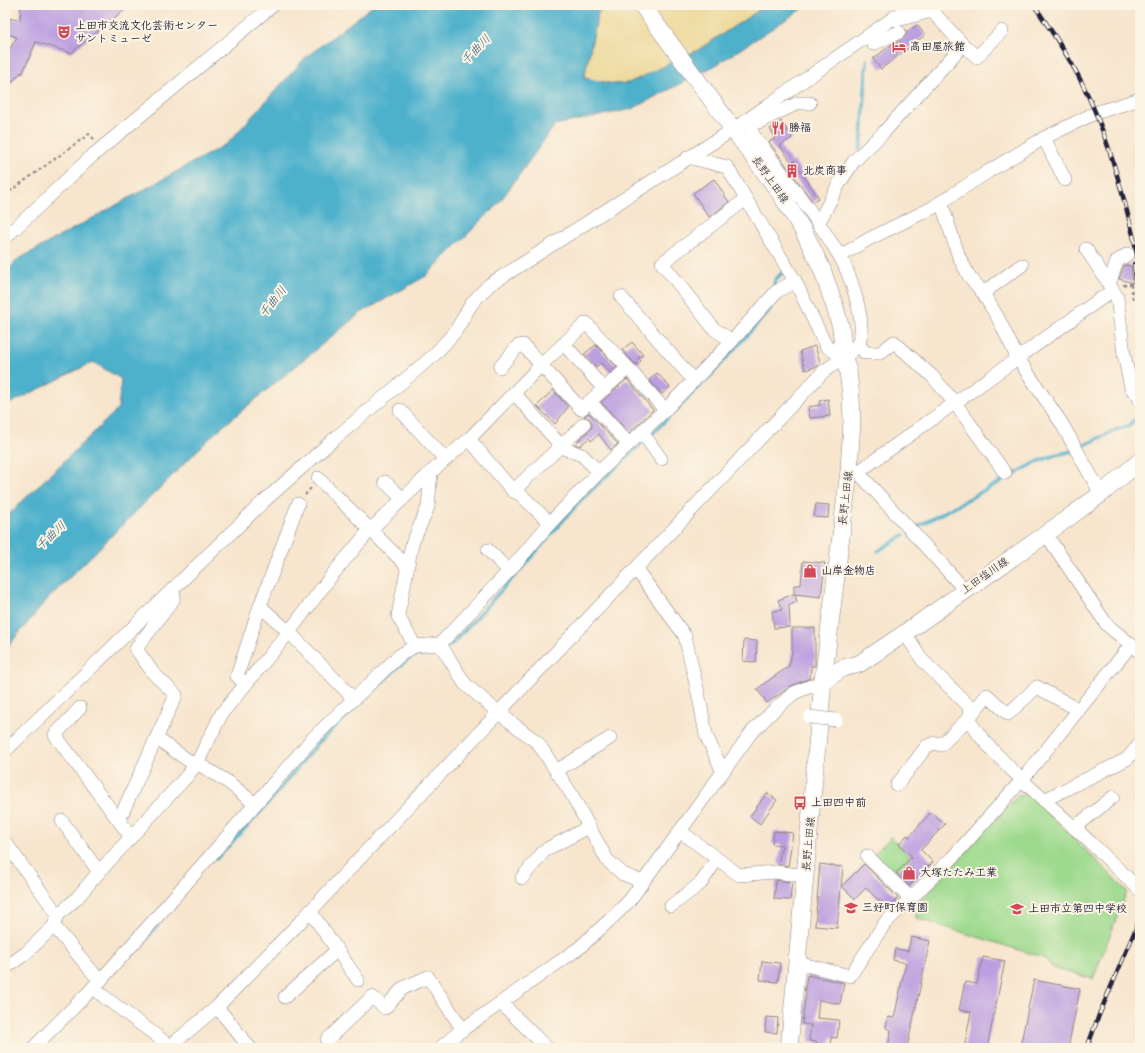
<svg xmlns="http://www.w3.org/2000/svg" width="1145" height="1053" font-family="Kalam,'Klee One',sans-serif">
<style>
.green{fill:#9eda8e;stroke:#607e64}
.sand{fill:#eeda9e;stroke:#887e6c}
.water{fill:#4db1cc;stroke:#386a84}
.lines{fill:none;stroke-linecap:round;stroke-linejoin:round}
.stream{stroke:#4db1cc;stroke-width:3.5}
.building{fill:#bb9fe0}
.minor-casing{stroke:#8c8484;stroke-width:14}
.major-casing{stroke:#8c8484;stroke-width:18}
.path{stroke:#8c8484;stroke-width:2;stroke-dasharray:3 3;stroke-linecap:butt}
.minor{stroke:#fff;stroke-width:13}
.major{stroke:#fff;stroke-width:17}
.rail-casing{stroke:#22223b;stroke-width:4.5}
.rail{stroke:#fcf5e5;stroke-width:3;stroke-dasharray:9;stroke-linecap:butt}
.minor-bridge-casing{stroke:#8c8484;stroke-width:14;stroke-linecap:butt}
.minor-bridge{stroke:#fff;stroke-width:13}
.labels{text-anchor:middle;dominant-baseline:central;stroke-width:4;stroke-linejoin:round;paint-order:stroke}
.poi-label{font-size:11px;font-weight:bold;fill:#22223b;stroke:#fcf5e5;text-anchor:start}
.street-label{font-size:11px;fill:#22223b;stroke:#fcf5e5}
.water-label{font-size:12px;font-style:italic;fill:#335b75;stroke:#fcf5e5}
</style>
<rect width="100%" height="100%" fill="#fcf5e5"/>
<filter id="ink" filterUnits="userSpaceOnUse"><feTurbulence type="fractalNoise" baseFrequency=".025" numOctaves="2"/><feDisplacementMap in="SourceGraphic" scale="8" xChannelSelector="R" yChannelSelector="G"/><feConvolveMatrix kernelMatrix="1 2 1 2 8 2 1 2 1" color-interpolation-filters="sRGB"/></filter>
<filter id="wash" filterUnits="userSpaceOnUse"><feTurbulence type="fractalNoise" baseFrequency=".012" numOctaves="4" result="noise"/><feDisplacementMap in="SourceGraphic" scale="16" xChannelSelector="R" yChannelSelector="G"/><feGaussianBlur stdDeviation="0.9" result="paint"/><feColorMatrix in="noise" values="0 0 0 0 0 0 0 0 0 0 0 0 0 0 0 0 0 1.4 0 .05"/><feComposite in="paint" operator="in"/></filter>
<g filter="url(#wash)">
<rect width="100%" height="100%" fill="#f7e5cd"/>
<g class="green">
<polygon points="1029,794 1127,891 1093,979 1053,968 1042,957 916,918 917,905 1017,796"/>
<polygon points="891,837 910,857 892,875 873,855"/>
</g>
<polygon class="sand" points="603,5 767,5 698,50 629,83 614,84 584,78 598,13"/>
<polygon class="water" points="374,5 603,5 598,13 584,78 614,84 629,83 698,50 767,5 808,5 716,65 632,109 555,125 499,203 426,276 359,314 216,432 46,601 5,650 5,518 118,409 121,379 93,362 5,406 5,274 17,260 228,143 305,58"/>
<g class="lines">
<g class="stream">
<polyline points="860,149 861,146 862,139 867,60"/>
<polyline points="774,286 775,280 782,273"/>
<polyline points="649,437 711,375 770,310 773,302"/>
<polyline points="1079,448 1115,430 1129,426 1137,417"/>
<polyline points="913,529 1037,462 1055,455 1073,451"/>
<polyline points="878,551 904,535"/>
<polyline points="216,859 265,807 318,743 399,666 415,655 435,654 453,643 519,571 580,501 644,441"/>
<polyline points="145,940 158,925"/>
</g>
</g>
<g id="blocks">
<g class="building">
<polygon points="21,5 130,5 71,53 36,42 22,74 21,72 5,90 5,57 17,37 5,33 5,18 20,20"/>
<polygon points="917,25 925,35 881,69 873,59 892,44 903,39 906,36 907,32"/>
<polygon points="781,121 792,138 780,146 792,163 794,161 819,198 813,202 769,142 776,138 770,129"/>
<polygon points="714,179 729,202 709,217 693,193"/>
<polygon points="1126,265 1131,266 1133,283 1119,279 1124,266"/>
<polygon points="632,342 643,355 638,358 641,361 636,365 622,350"/>
<polygon points="596,345 617,367 610,373 601,363 596,367 584,354"/>
<polygon points="815,346 820,362 818,366 805,370 800,351"/>
<polygon points="657,373 670,387 662,394 649,380"/>
<polygon points="627,379 653,410 629,433 601,402"/>
<polygon points="553,390 568,407 555,424 537,406"/>
<polygon points="828,399 830,416 810,418 808,407 820,405 819,401"/>
<polygon points="589,413 618,444 611,450 599,434 591,441 589,438 580,446 575,444 592,427 592,423 590,419 584,416"/>
<polygon points="816,504 829,505 828,518 814,517"/>
<polygon points="803,561 825,563 821,597 795,594 797,602 789,605 790,627 774,628 772,611 782,610 778,600 794,594 794,585 801,585"/>
<polygon points="792,628 815,628 815,666 811,666 810,678 791,686 767,703 757,689 789,666 792,652"/>
<polygon points="744,640 757,641 756,662 743,661"/>
<polygon points="767,793 777,800 760,824 750,816"/>
<polygon points="931,812 945,824 921,850 933,862 909,886 896,873 912,857 899,844 907,835 909,837"/>
<polygon points="774,831 793,833 788,866 778,864 782,845 772,844"/>
<polygon points="820,864 843,867 837,928 815,926"/>
<polygon points="864,864 898,898 888,909 866,888 855,899 842,886"/>
<polygon points="776,880 792,882 790,900 774,899"/>
<polygon points="911,937 930,941 907,1048 888,1048 891,1030 886,1028 888,1017 894,1018 906,963 893,960 895,949 908,951"/>
<polygon points="983,957 1005,961 987,1048 964,1048 971,1012 959,1010 965,982 977,984"/>
<polygon points="762,961 780,963 778,982 760,980"/>
<polygon points="807,975 844,983 840,1004 819,1000 817,1018 839,1020 837,1038 831,1037 830,1048 817,1048 817,1042 809,1041 811,1025 802,1024 806,991 804,990 805,989"/>
<polygon points="1034,980 1080,989 1068,1048 1026,1048 1020,1047"/>
<polygon points="766,1017 778,1018 777,1033 765,1032"/>
</g>
</g>
</g>
<g filter="url(#ink)">
<use href="#blocks" fill-opacity="0" stroke="#8c8484" stroke-width="1"/>
<g class="lines">
<g class="minor-casing">
<g id="minor">
<polyline points="895,17 897,20 932,11 963,45 977,57 1002,31"/>
<polyline points="873,44 899,32"/>
<polyline points="747,120 759,122 798,103 810,103"/>
<polyline points="1044,138 1065,180"/>
<polyline points="688,157 727,167 795,281 826,346 844,358"/>
<polyline points="941,202 959,257 969,276 983,293 998,318 1017,357 1062,424 1101,494"/>
<polyline points="818,224 840,182 854,161 883,133 963,45"/>
<polyline points="5,238 92,156 273,5"/>
<polyline points="1086,249 1109,284"/>
<polyline points="1128,254 1117,261 1109,284 1117,297 1124,354 1131,388 1139,397 1140,401"/>
<polyline points="840,256 869,239 932,208 989,171 1044,138 1095,113 1140,99"/>
<polyline points="983,293 1022,265"/>
<polyline points="621,297 694,381"/>
<polyline points="732,341 714,329 662,263 746,199"/>
<polyline points="564,344 604,389"/>
<polyline points="859,344 865,353 880,353 894,342 932,376 955,403 1005,473"/>
<polyline points="500,367 518,346 523,345 581,409 628,368"/>
<polyline points="514,393 563,448 582,455 599,472"/>
<polyline points="590,402 629,444"/>
<polyline points="400,410 445,459"/>
<polyline points="642,432 661,459"/>
<polyline points="469,439 513,491 520,494 550,523"/>
<polyline points="851,471 858,472 965,590"/>
<polyline points="858,472 1113,290"/>
<polyline points="318,478 407,566"/>
<polyline points="385,482 403,499"/>
<polyline points="513,491 584,424"/>
<polyline points="1046,534 1107,625 1140,652"/>
<polyline points="488,550 509,571"/>
<polyline points="636,569 685,636 700,702 706,735 723,772"/>
<polyline points="260,606 289,632 354,699"/>
<path d="M905,633l18,28 47,46c-1,3 -1,7 -1,10 2,14 42,52 53,63l109,-135"/>
<polyline points="440,644 465,684 499,713 538,743 572,795 607,860 623,874 643,882"/>
<polyline points="415,646 398,616 412,544 428,507 431,472"/>
<polyline points="245,684 237,676 260,606 298,504"/>
<polyline points="80,708 55,735 131,837"/>
<polyline points="156,738 192,763 197,763 228,782 255,804"/>
<polyline points="5,751 263,502 333,440 433,356 455,332 472,303 489,285 734,129 912,5"/>
<polyline points="556,771 610,738"/>
<polyline points="897,785 927,746 935,743 941,745 969,718 987,695 1008,714 1037,687 1079,710"/>
<polyline points="1044,800 1127,759 1140,744"/>
<polyline points="119,820 176,695 154,674 136,649 173,600 174,595"/>
<polyline points="62,821 99,872"/>
<polyline points="1074,828 1113,797"/>
<polyline points="680,831 739,875 775,872 806,876"/>
<polyline points="5,842 58,915"/>
<polyline points="867,856 910,898"/>
<polyline points="522,878 545,850 589,827"/>
<polyline points="671,906 701,883 717,859"/>
<polyline points="310,911 358,980"/>
<polyline points="54,926 100,981"/>
<polyline points="798,963 850,976 885,923 952,858 1022,780 1091,843 1140,890"/>
<polyline points="5,968 26,953 54,926 58,915 77,898 99,872 187,776 197,763 222,713 289,632 332,575 370,530 431,472 469,439 541,365 586,323 628,368 665,410"/>
<polyline points="93,987 103,996 170,1046"/>
<polyline points="285,997 337,950"/>
<polyline points="501,1003 547,1048"/>
<polyline points="217,1007 250,1048"/>
<polyline points="327,1040 372,997 385,1008 403,988 428,977 463,1030"/>
<polyline points="33,1048 100,981 148,927 313,738 400,655 415,646 440,644 509,571 550,523 599,472 665,410 732,341 776,292 795,281"/>
<path d="M168,1048l49,-41 86,-88 54,-58 467,-490c9,-6 31,-19 35,-29 8,-19 -9,-69 -20,-87 -25,-42 -56,-80 -85,-119l-7,-16"/>
<polyline points="440,1048 459,1032 579,948 614,916 629,901 643,882 751,733 774,710 794,693 823,681"/>
</g>
</g>
<g class="major-casing">
<g id="major">
<polyline points="642,5 780,193 804,232 822,269 835,307 841,328 844,358 848,371 851,397 852,420 849,471 823,681 789,1048"/>
<polyline points="823,681 843,668 859,664 905,633 1046,534 1101,494 1140,461"/>
</g>
</g>
<g class="path">
<polyline points="5,195 89,134 95,140"/>
<polyline points="1131,284 1133,301"/>
<polyline points="1123,285 1140,283"/>
<polyline points="305,495 311,488"/>
</g>
<use href="#minor" class="minor"/>
<use href="#major" class="major"/>
<g class="rail-casing">
<g id="rail">
<path d="M1034,5c17,25 34,50 48,78 21,42 34,86 46,132 5,18 9,37 12,56"/>
<polyline points="1134,264 1140,306"/>
<polyline points="1087,1048 1099,1015 1140,919"/>
</g>
</g>
<use href="#rail" class="rail"/>
<g class="minor-bridge-casing">
<polyline id="minor-bridge" points="810,717 836,720"/>
</g>
<use href="#minor-bridge" class="minor-bridge"/>
</g>
</g>
<defs>
<g id="theatre-bare" transform="scale(1.08)"><path d="M-5-5.5Q0-4 5-5.5V0Q5 5 0 6Q-5 5-5 0ZM-3.3-2.5H-1v1.5H-3.3ZM1-2.5H3.3v1.5H1ZM-2.8 1Q0 5.5 2.8 1Z" fill="#d1495b" stroke="#fcf5e5" stroke-width="2.5" paint-order="stroke"/></g>
<g id="hotel-bare" transform="scale(1.08)"><path d="M-6-4.5h1.5V1H6V5H4.5V3h-9V5H-6ZM-4 0a1.8 1.8 0 1 1 3.6 0ZM.5 0V-2.5h3Q6-2.5 6 0Z" fill="#d1495b" stroke="#fcf5e5" stroke-width="2.5" paint-order="stroke"/></g>
<g id="restaurant-bare" transform="scale(1.08)"><path d="M-5-6h1v4h1v-4h1v4h1v-4h1v5L-1.5 .5V6h-2V.5L-5-1ZM5-6V6H3V1.5H1.5Q1.5-4 5-6Z" fill="#d1495b" stroke="#fcf5e5" stroke-width="2.5" paint-order="stroke"/></g>
<g id="building-bare" transform="scale(1.08)"><path d="M-4-6H4V6H1V3H-1V6H-4ZM-2.5-4.3h1.7v1.8h-1.7ZM.8-4.3h1.7v1.8H.8ZM-2.5-1h1.7V.8h-1.7ZM.8-1h1.7V.8H.8Z" fill="#d1495b" stroke="#fcf5e5" stroke-width="2.5" paint-order="stroke"/></g>
<g id="shop-bare" transform="scale(1.08)"><path d="M-5-2.5h2.3a2.7 3.5 0 0 1 5.4 0H5L5.5 6h-11ZM-1.5-2.5h3a1.5 2.3 0 0 0-3 0Z" fill="#d1495b" stroke="#fcf5e5" stroke-width="2.5" paint-order="stroke"/></g>
<g id="bus-bare" transform="scale(1.08)"><path d="M-5-6H5V4H4V6H2V4H-2V6H-4V4H-5ZM-3.5-4V0h7V-4ZM-3.5 1.2v1.5H-2V1.2ZM2 1.2v1.5H3.5V1.2Z" fill="#d1495b" stroke="#fcf5e5" stroke-width="2.5" paint-order="stroke"/></g>
<g id="school-bare" transform="scale(1.08)"><path d="M0-5L7-2L0 1L-7-2ZM-4 1L0 2.5L4 1V4Q0 6-4 4Z" fill="#d1495b" stroke="#fcf5e5" stroke-width="2.5" paint-order="stroke"/></g>
</defs>
<g fill-rule="evenodd">
<use href="#theatre-bare" x="64" y="32"/>
<use href="#hotel-bare" x="899" y="47"/>
<use href="#restaurant-bare" x="778" y="128"/>
<use href="#building-bare" x="792" y="171"/>
<use href="#shop-bare" x="810" y="571"/>
<use href="#bus-bare" x="800" y="803"/>
<use href="#shop-bare" x="909" y="873"/>
<use href="#school-bare" x="851" y="908"/>
<use href="#school-bare" x="1017" y="909"/>
</g>
<g class="labels">
<g class="poi-label">
<text x="75" y="26">上田市交流文化芸術センター<tspan x="75" dy="13">サントミューゼ</tspan></text>
<text x="910" y="47">高田屋旅館</text>
<text x="789" y="128">勝福</text>
<text x="803" y="171">北炭商事</text>
<text x="821" y="571">山岸金物店</text>
<text x="811" y="803">上田四中前</text>
<text x="920" y="873">大塚たたみ工業</text>
<text x="862" y="908">三好町保育園</text>
<text x="1028" y="909">上田市立第四中学校</text>
</g>
<g class="street-label">
<text transform="translate(770 180) rotate(55)">長野上田線</text>
<text transform="translate(846 498) rotate(-83)">長野上田線</text>
<text transform="translate(985 576) rotate(-35)">上田塩川線</text>
<text transform="translate(809 844) rotate(-85)">長野上田線</text>
</g>
<g class="water-label">
<text transform="translate(476 50) rotate(-46)">千曲川</text>
<text transform="translate(273 302) rotate(-52)">千曲川</text>
<text transform="translate(51 536) rotate(-43)">千曲川</text>
</g>
</g>
<rect width="1145" height="1053" fill="none" stroke="#fcf5e5" stroke-width="20"/>
</svg>
